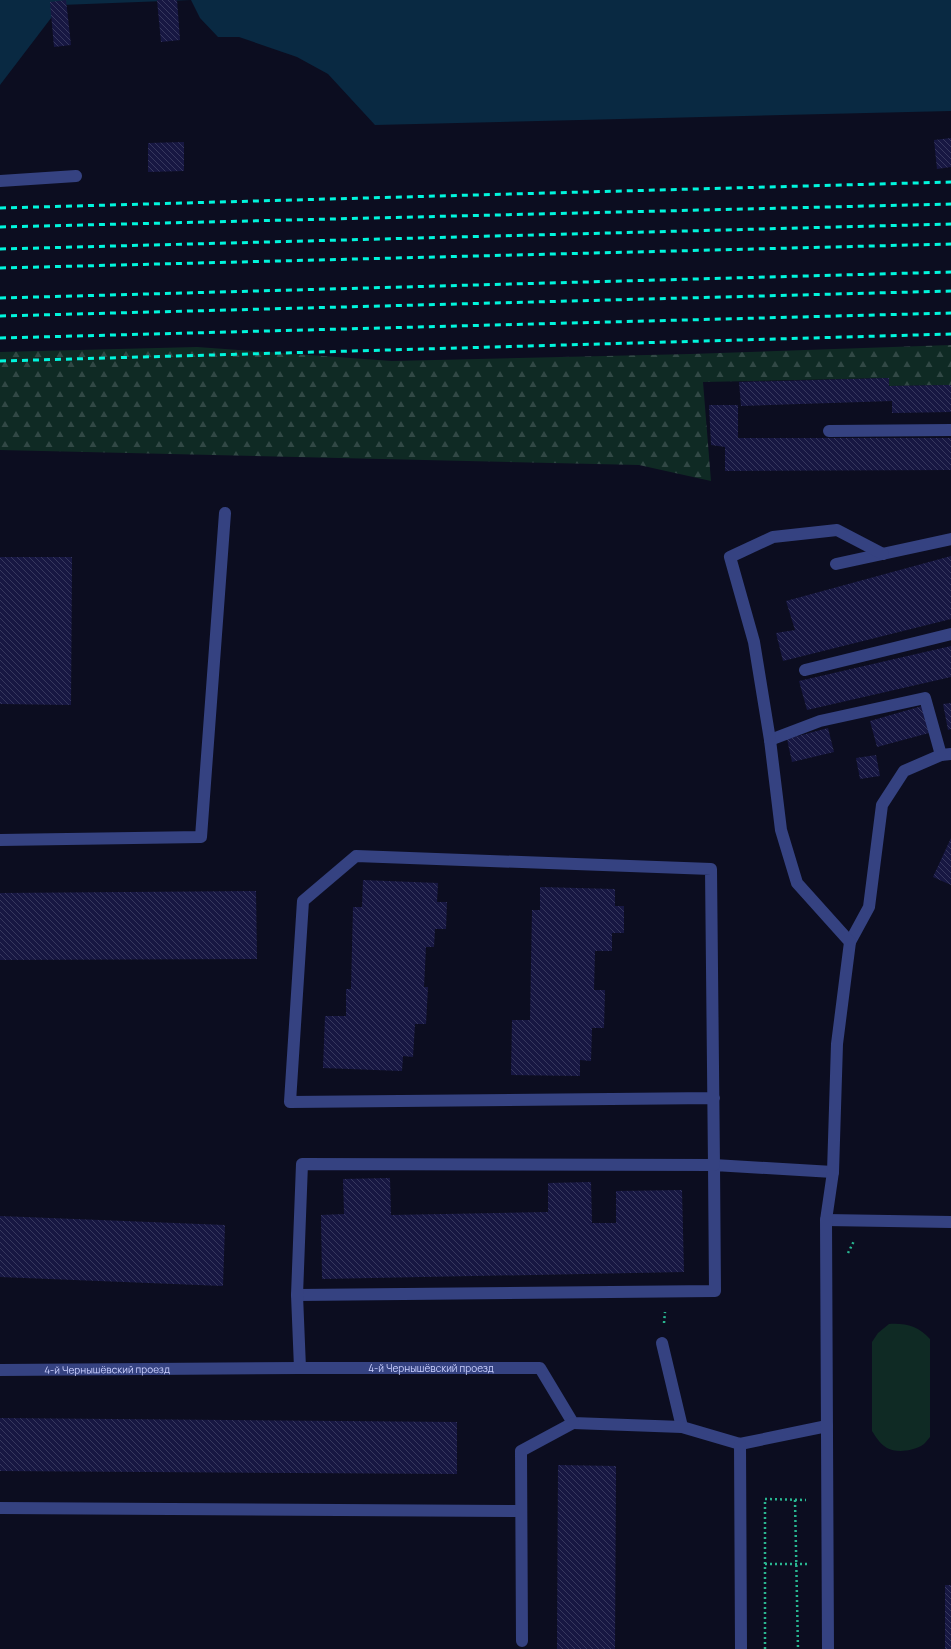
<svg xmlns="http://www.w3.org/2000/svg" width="951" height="1649" font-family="Manrope,sans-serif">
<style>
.forest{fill:url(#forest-firs)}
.garden{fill:#0f2a24}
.water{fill:#092942}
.building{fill:url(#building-back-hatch)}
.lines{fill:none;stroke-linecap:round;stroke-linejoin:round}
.path{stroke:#29b590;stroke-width:2.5;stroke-dasharray:2 3;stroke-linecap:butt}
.minor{stroke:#354281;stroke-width:12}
.rail{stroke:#00f6dd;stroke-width:3;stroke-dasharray:6 5;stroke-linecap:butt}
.labels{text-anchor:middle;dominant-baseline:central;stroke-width:3.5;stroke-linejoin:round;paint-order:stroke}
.street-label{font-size:10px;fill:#cbd0ff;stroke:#0c0d20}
</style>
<defs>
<pattern id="forest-firs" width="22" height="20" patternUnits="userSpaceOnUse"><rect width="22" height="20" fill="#0f2a24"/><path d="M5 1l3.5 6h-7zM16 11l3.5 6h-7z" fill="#314845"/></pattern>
<pattern id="building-back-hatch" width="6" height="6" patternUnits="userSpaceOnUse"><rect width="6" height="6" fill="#171742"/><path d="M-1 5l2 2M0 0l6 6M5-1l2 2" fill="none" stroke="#37385e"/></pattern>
</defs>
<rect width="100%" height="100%" fill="#0c0d20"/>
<polygon class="forest" points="951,345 951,385 889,386 888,378 703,382 711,481 639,465 0,450 0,352 197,347 392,361 690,354"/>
<path class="garden" d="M889,1324c17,-1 29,2 41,15v98c-3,3 -5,7 -9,9 -9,5 -25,7 -34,2 -7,-4 -11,-11 -15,-17v-89l6,-9z"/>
<polygon class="water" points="0,0 951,0 951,111 375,125 328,74 297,57 239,37 218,37 200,18 191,0 61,5 0,85"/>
<g class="building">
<polygon points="66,0 71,45 54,47 50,2"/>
<polygon points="157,0 177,0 180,40 161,42"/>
<polygon points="951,138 951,167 937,169 934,140"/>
<polygon points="184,142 184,171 148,172 148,143"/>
<polygon points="889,378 889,386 951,385 951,412 892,413 892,401 741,406 739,382"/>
<polygon points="709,405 738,405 738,438 951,438 951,470 725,471 725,447 711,445"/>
<polygon points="951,556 951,619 783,661 776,633 795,630 786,601"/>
<polygon points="0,557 72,557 71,705 0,704"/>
<polygon points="951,646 951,677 807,710 799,681"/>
<polygon points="951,703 951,729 948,730 943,704"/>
<polygon points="922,706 929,733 877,747 870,721"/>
<polygon points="828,728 834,752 792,762 787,739"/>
<polygon points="876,755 880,776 860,779 856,758"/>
<polygon points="951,838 951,885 933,877"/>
<polygon points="363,880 438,883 437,902 447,902 446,929 435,929 434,947 426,947 424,987 428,987 426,1024 415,1024 413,1057 403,1056 402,1071 323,1068 325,1016 346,1016 346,989 351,989 353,907 362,907"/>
<polygon points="540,887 615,889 615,906 624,906 624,933 612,933 612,951 595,951 594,990 605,990 604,1028 592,1028 591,1061 580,1060 580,1076 511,1075 512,1020 530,1020 532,910 540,910"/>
<polygon points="256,891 257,959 0,960 0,893"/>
<polygon points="390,1178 391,1215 548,1212 548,1183 591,1182 592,1223 616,1223 616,1191 682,1190 684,1272 322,1279 321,1215 344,1214 343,1179"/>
<polygon points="0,1216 225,1225 223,1286 0,1277"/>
<polygon points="0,1418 457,1422 457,1474 0,1471"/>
<polygon points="558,1465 616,1466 615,1649 557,1649"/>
<rect x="945" y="1585" width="6" height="64"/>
</g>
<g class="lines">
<g class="path">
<polyline points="848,1253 854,1241"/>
<polyline points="664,1323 665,1312"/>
<polyline points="795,1500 798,1649"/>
<polyline points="765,1564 808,1564"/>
<polyline points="765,1649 765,1499 806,1500"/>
</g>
<g class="minor">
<polyline points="0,181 76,176"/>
<polyline points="829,431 951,430"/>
<polyline points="836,564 951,539"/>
<polyline points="805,670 951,634"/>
<polyline points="770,740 820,721 925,698 941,755"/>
<polyline points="0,840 201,837 225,513"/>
<polyline points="850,942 869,907 882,805 904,771 941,755 951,754"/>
<polyline points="826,1220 951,1222"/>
<polyline points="297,1295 715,1291 714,1165 833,1172"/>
<polyline points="662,1343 682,1427"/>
<polyline points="300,1368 297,1295 302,1164 714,1165 711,869 356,856 303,901 290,1102 714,1098"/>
<path id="s1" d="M0,1370l300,-2h240l33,55 109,4 58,17 87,-18"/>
<polyline points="740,1444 741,1649"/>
<polyline points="0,1508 521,1511"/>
<polyline points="522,1641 521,1451 573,1423"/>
<polyline points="828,1649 826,1220 833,1172 837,1044 850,942 797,883 781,830 770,740 754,642 730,557 773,537 837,530 883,554"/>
</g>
<g class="rail">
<polyline points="0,208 951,182"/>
<polyline points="0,227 951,204"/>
<polyline points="0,249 951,224"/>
<polyline points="0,268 951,244"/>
<polyline points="0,298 951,272"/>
<polyline points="0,316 951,291"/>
<polyline points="0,338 951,313"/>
<polyline points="0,361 951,334"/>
</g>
</g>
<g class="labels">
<g class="street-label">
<text stroke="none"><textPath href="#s1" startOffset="431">4-й Чернышёвский проезд</textPath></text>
<text stroke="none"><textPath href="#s1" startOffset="107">4-й Чернышёвский проезд</textPath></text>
</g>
</g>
</svg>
